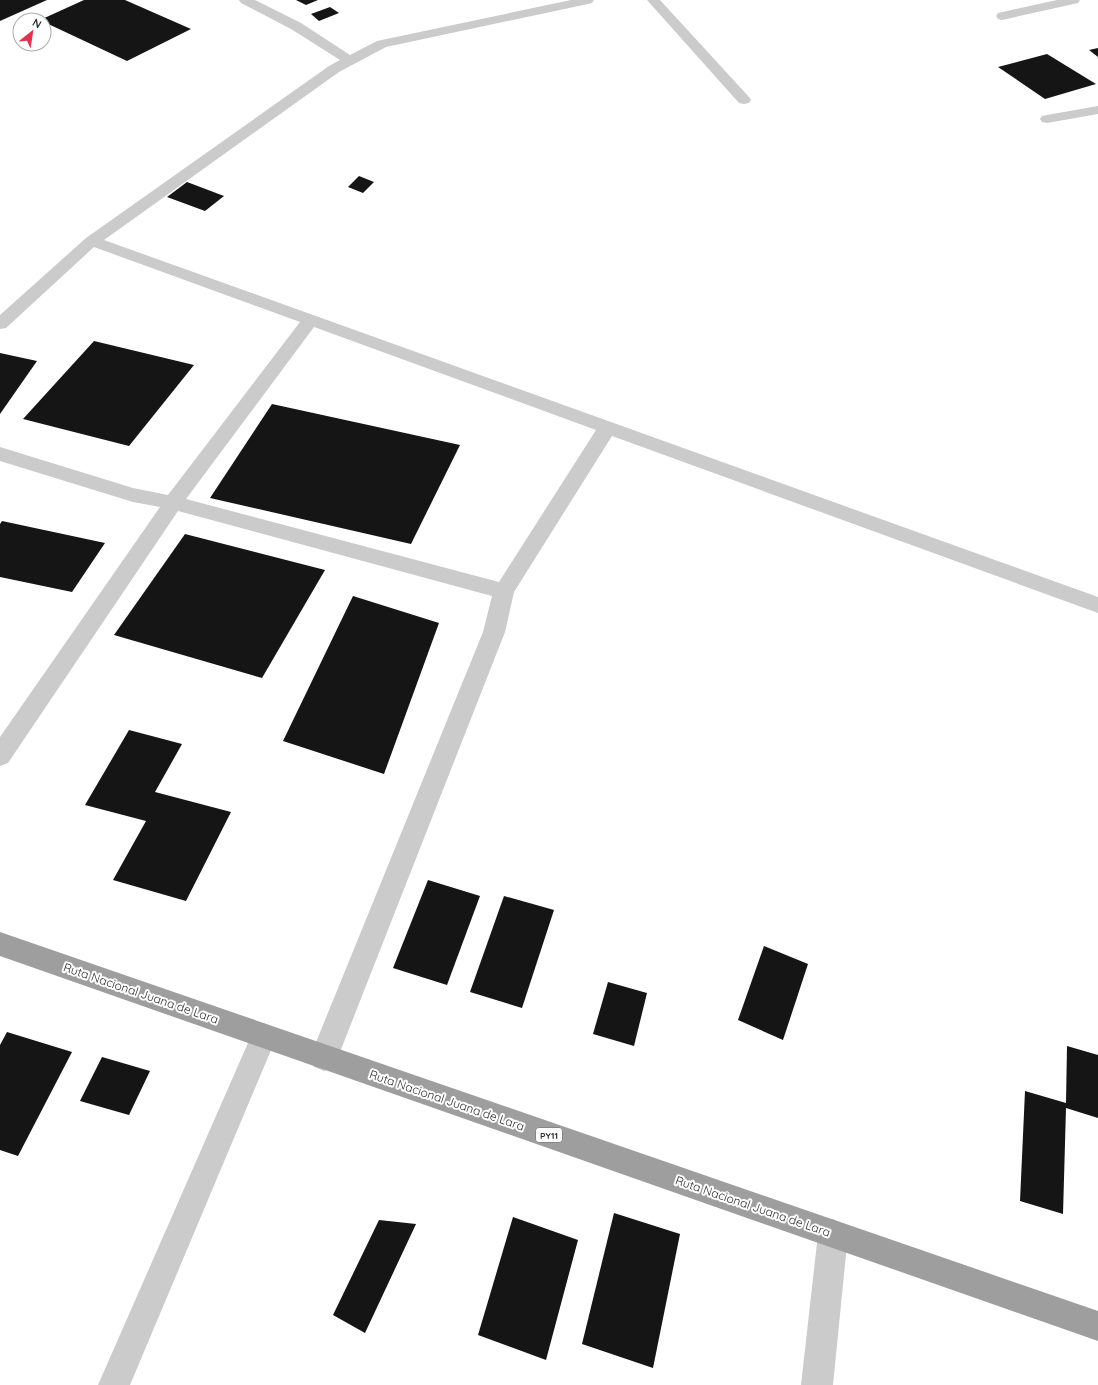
<svg xmlns="http://www.w3.org/2000/svg" width="1098" height="1385" font-family="Quicksand,sans-serif">
<style>
.building{fill:#151515}
.lines{fill:none;stroke-linecap:round;stroke-linejoin:round}
.minor{fill:#cbcbcb;fill-rule:evenodd}
.trunk{fill:#9e9e9e;fill-rule:evenodd}
.labels{text-anchor:middle;dominant-baseline:central;stroke-width:4;stroke-linejoin:round;paint-order:stroke}
.shield{fill:#fff;stroke:#6d6d6d;stroke-width:1}
.shield-label{font-size:9px;font-weight:bold;fill:#2e2e2e}
.near-street-label{font-size:12px;fill:#2e2e2e;stroke:#fff}
</style>
<rect width="100%" height="100%" fill="#fff"/>
<g class="building">
<polygon points="0,0 47,0 0,21"/>
<polygon points="84,0 125,0 191,29 127,61 44,22 44,20 40,20"/>
<polygon points="296,0 318,0 306,5"/>
<polygon points="330,7 339,13 319,21 311,14"/>
<polygon points="1098,48 1098,57 1089,50"/>
<polygon points="1047,54 1096,84 1045,99 998,67"/>
<polygon points="359,176 374,182 363,193 348,187"/>
<polygon points="187,182 224,196 205,211 167,197"/>
<polygon points="94,341 194,365 129,446 23,419"/>
<polygon points="0,353 37,361 0,414"/>
<polygon points="272,404 460,445 411,544 210,498"/>
<polygon points="2,521 105,543 72,592 0,577 0,524"/>
<polygon points="185,534 325,570 262,678 114,635"/>
<polygon points="353,596 439,623 384,774 283,741"/>
<polygon points="129,730 182,744 155,792 231,812 186,901 113,880 146,821 85,805"/>
<polygon points="428,880 480,896 447,985 393,968"/>
<polygon points="504,896 554,910 522,1008 470,992"/>
<polygon points="764,946 808,964 783,1040 738,1020"/>
<polygon points="608,982 647,993 634,1046 593,1034"/>
<polygon points="7,1032 72,1052 18,1156 0,1150 0,1045"/>
<polygon points="1067,1046 1098,1055 1098,1118 1066,1108 1063,1214 1020,1201 1025,1091 1066,1103"/>
<polygon points="102,1057 150,1071 129,1115 80,1101"/>
<polygon points="614,1213 680,1234 653,1368 582,1344"/>
<polygon points="513,1217 578,1240 546,1360 478,1335"/>
<polygon points="379,1220 416,1224 365,1333 333,1315"/>
</g>
<g class="lines">
<g class="minor">
<path d="M239,0h16l46,23 49,32 27,-14 194,-41h23l-2,3 -4,1 -202,43 -47,25 -235,168 994,357v16l-486,-177 -98,156 -9,40 -167,425 -4,10 -10,4 -10,-4 -4,-10 173,-425 9,-36 -314,-85 -170,252 -8,3v-29l160,-230 -27,-5 -133,-41v-14l133,41 35,7 132,-173 -206,-75 -88,81 -6,1v-14l86,-77 243,-172 11,-6 -49,-31 -50,-26zM314,327l282,103 -97,152 -313,-83z"/>
<polygon points="647,0 660,0 749,97 751,100 749,103 744,104 739,103"/>
<polygon points="1057,0 1080,0 1078,3 1002,20 998,19 996,16 998,13"/>
<polygon points="1098,106 1098,114 1047,123 1042,122 1040,119 1042,116 1047,115"/>
<polygon points="264,1023 273,1027 277,1036 130,1385 98,1385 255,1027"/>
<polygon points="833,1219 843,1224 848,1234 833,1385 801,1385 818,1234 823,1224"/>
</g>
<polygon class="trunk" points="0,932 1098,1311 1098,1341 0,956"/>
</g>
<g class="labels">
<rect class="shield" x="536" y="1128" width="26" height="14" rx="3"/>
<g class="shield-label">
<text x="549" y="1135">PY11</text>
</g>
<g class="near-street-label">
<text transform="translate(141 993) rotate(19)">Ruta Nacional Juana de Lara</text>
<text transform="translate(447 1100) rotate(19)">Ruta Nacional Juana de Lara</text>
<text transform="translate(753 1206) rotate(19)">Ruta Nacional Juana de Lara</text>
</g>
</g>
<g transform="translate(32 32) rotate(30)"><circle r="19" fill="#ffffff" stroke="#ababab"/>
<path d="M0-3L7 15L0 10L-7 15Z" fill="#e3324d"/>
<text y="-6" font-size="11" font-weight="bold" text-anchor="middle" fill="#2e2e2e">N</text>
</g>
</svg>
